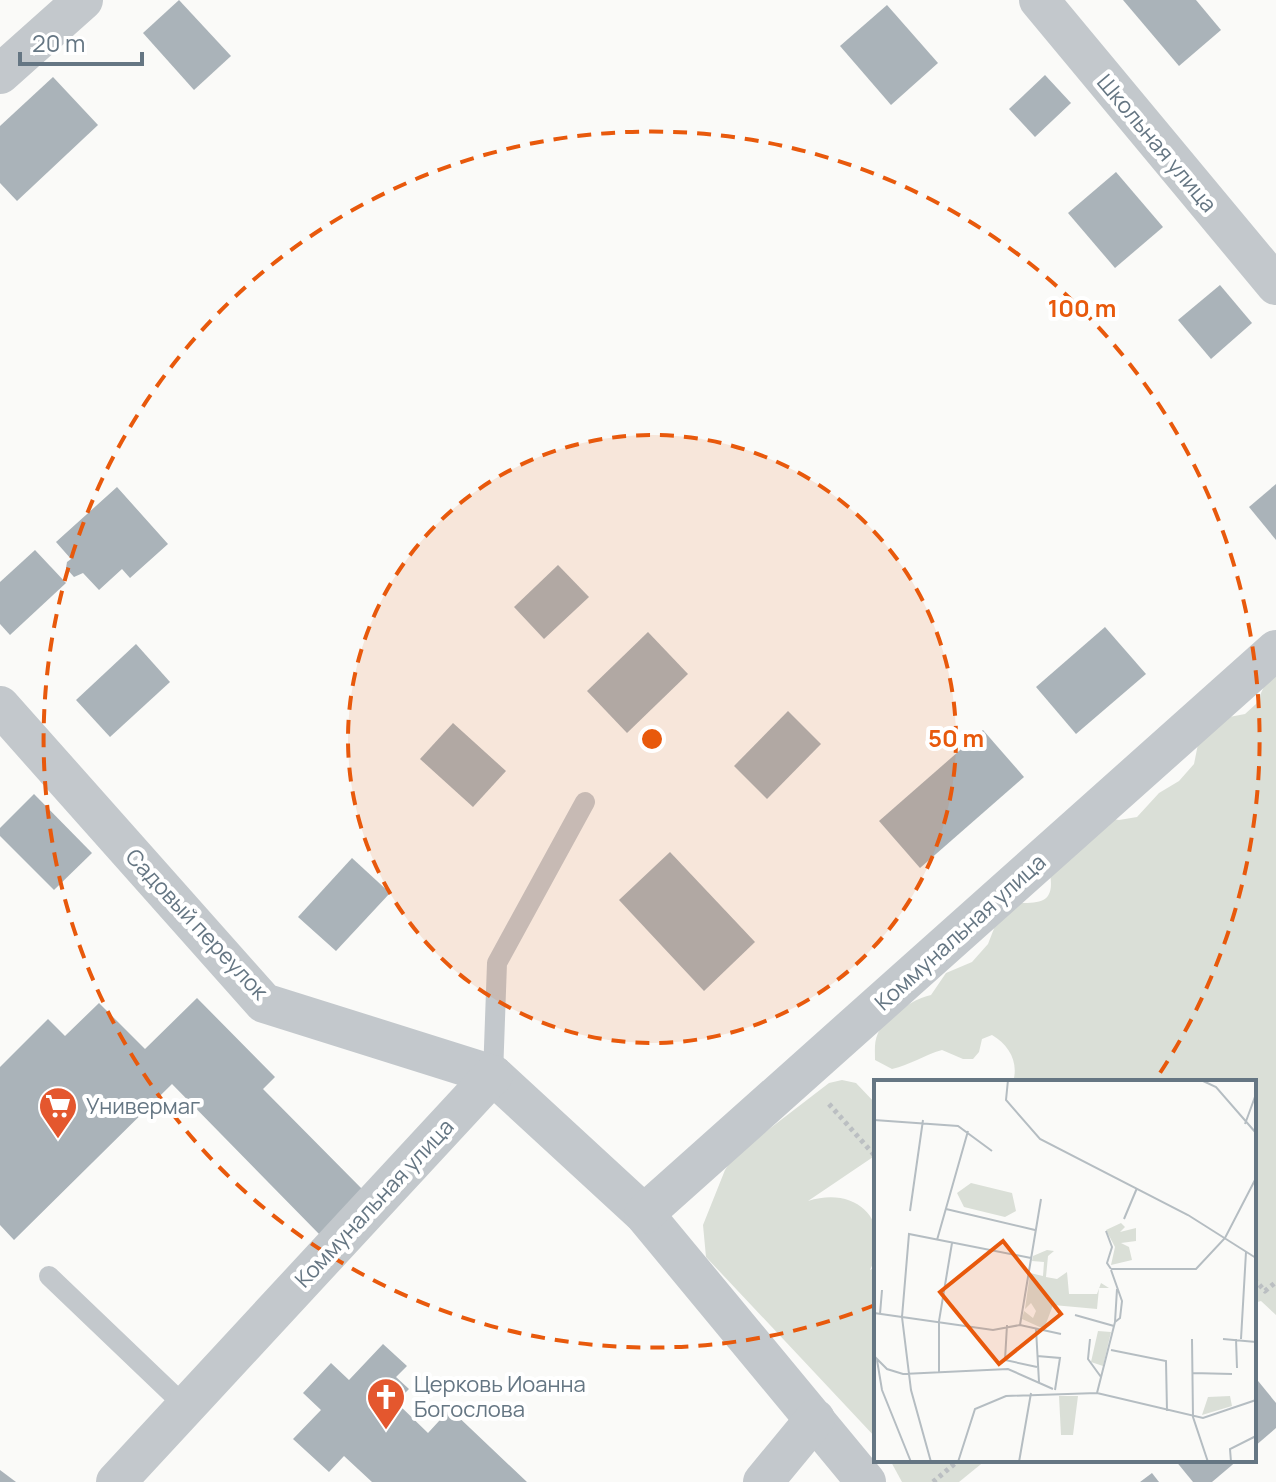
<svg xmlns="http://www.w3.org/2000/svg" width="1276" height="1482" font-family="Manrope,sans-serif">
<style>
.green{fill:#dadfd7}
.building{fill:#aab3b9}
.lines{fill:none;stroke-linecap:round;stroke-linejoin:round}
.path{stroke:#bbbfc2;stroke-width:5;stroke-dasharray:4 4;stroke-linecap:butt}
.service{stroke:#c3c8cc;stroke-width:20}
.minor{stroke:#c3c8cc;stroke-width:40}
.ring{fill:none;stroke:#e8590c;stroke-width:4;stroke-dasharray:14 10}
.labels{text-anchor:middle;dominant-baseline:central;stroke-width:8;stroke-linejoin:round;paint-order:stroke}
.street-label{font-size:22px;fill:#657683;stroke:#fff}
.poi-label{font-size:22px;fill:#657683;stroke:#fff;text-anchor:start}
.inset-road{fill:none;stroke:#b5bdc2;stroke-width:2}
.view{fill:#e8590c;fill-opacity:0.15;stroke:#e8590c;stroke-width:4}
.inset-edge{fill:none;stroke:#657683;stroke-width:4}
.centre{fill:#e8590c;stroke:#fff;stroke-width:4}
.ring-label{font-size:24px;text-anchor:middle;font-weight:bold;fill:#e8590c;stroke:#fff;stroke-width:8;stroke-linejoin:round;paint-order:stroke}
</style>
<rect width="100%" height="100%" fill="#fafaf8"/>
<g class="green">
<path d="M1276,670v645l-15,-14 -7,2v-221h-241c6,-20 -4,-37 -21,-47l-10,4 -3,13 -6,7h-10l-21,-9c-18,5 -32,15 -50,19l-17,-9c0,-10 -1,-18 3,-27 7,-15 36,-35 53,-38l15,-22 26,-11 16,-18 7,-18 22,-23c23,0 38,0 33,-29l56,-56 13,2 18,-3 22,-24 20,-12 15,-17 5,-25 20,-20 26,-5 11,-10 11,-24z"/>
<path d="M842,1080l14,3 20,21v51l-68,46c49,-16 86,21 62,69l6,-3v171l-170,-181 -3,-32 22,-55 9,-14 95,-73z"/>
<polygon points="890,1460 986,1460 959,1482 902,1482"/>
</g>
<g class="building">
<polygon points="179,0 231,56 194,90 143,33"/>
<polygon points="1123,0 1196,0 1221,30 1179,66"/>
<polygon points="887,5 938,63 891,105 840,46"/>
<polygon points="1045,75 1071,103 1035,137 1009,109"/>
<polygon points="53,77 98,125 17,201 0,183 0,126"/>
<polygon points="1116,172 1163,227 1115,268 1068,213"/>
<polygon points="1220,285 1252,323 1211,359 1178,320"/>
<polygon points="1276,484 1276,540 1249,507"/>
<polygon points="117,487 168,544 130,578 122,569 99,590 83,573 74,577 66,568 67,562 71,559 56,542"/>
<polygon points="35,550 66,583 10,635 0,624 0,582"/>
<polygon points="558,565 589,597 544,639 514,607"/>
<polygon points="1105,627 1146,674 1076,734 1036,687"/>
<polygon points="648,632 688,674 627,733 587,691"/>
<polygon points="136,644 170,682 110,737 76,700"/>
<polygon points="788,711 821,744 767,799 734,766"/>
<polygon points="453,723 506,771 473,807 420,759"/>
<polygon points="983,730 1024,777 920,868 879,821"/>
<polygon points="34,794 92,853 54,890 0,836 0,828"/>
<polygon points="670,852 755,942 704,991 619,900"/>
<polygon points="352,858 390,893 336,951 298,917"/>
<polygon points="197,998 275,1077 263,1089 365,1192 320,1235 172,1084 14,1240 0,1225 0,1067 48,1019 65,1036 99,1003 145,1049"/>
<polygon points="383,1344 407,1366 396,1377 409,1389 396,1402 428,1433 450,1409 527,1482 372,1482 344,1456 329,1472 293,1439 321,1410 303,1393 331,1363 349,1380"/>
<polygon points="1254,1376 1276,1403 1276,1428 1254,1447"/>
<polygon points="1175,1460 1238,1460 1212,1482 1193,1482"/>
<polygon points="0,1470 16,1482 0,1482"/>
<polygon points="1152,1473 1159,1482 1140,1482"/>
</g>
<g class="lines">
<g class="path">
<polyline points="829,1104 876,1157"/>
<polyline points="1254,1279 1265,1291 1276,1282"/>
<polyline points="933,1482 959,1460"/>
</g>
<g class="service">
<polyline points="493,1075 497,963 585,802"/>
<polyline points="49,1276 186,1407"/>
</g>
<g class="minor">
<polyline points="1039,0 1276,285"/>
<polyline points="0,74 83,0"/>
<polyline points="0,706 264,1003 493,1075 644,1214 866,1482"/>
<polyline points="644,1214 1276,650"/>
<polyline points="116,1482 493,1075"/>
<polyline points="763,1482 815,1419"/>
</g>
</g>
<circle cx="652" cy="739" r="304" fill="#e8590c" fill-opacity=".12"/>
<g class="ring">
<circle cx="652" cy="739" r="304"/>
<path d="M875 1305A608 608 0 1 1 1156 1079"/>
</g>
<defs>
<g id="supermarket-pin" transform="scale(2)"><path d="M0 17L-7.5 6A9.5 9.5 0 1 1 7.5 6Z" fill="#e4572e" stroke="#fff"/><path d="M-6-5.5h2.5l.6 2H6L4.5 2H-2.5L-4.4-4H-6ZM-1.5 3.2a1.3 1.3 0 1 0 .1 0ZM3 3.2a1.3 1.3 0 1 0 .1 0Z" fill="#fff"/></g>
<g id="church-pin" transform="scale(2)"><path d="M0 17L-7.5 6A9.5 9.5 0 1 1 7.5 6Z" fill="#e4572e" stroke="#fff"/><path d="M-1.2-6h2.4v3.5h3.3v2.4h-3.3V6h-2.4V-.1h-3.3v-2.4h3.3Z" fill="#fff"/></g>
</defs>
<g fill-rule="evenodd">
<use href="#supermarket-pin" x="58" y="1106"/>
<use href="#church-pin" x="386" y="1397"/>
</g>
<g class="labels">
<g class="street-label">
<text transform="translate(1157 143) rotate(50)">Школьная улица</text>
<text transform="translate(197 924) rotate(47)">Садовый переулок</text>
<text transform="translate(960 932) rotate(-42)">Коммунальная улица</text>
<text transform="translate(374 1203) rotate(-47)">Коммунальная улица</text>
</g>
<g class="poi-label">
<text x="86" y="1106">Универмаг</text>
<text x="414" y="1384">Церковь Иоанна<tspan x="414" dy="25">Богослова</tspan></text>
</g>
</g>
<g transform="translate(874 1080)">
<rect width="382" height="382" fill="#fafaf8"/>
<path d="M97,103l41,10 4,18 -11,6 -41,-10 -7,-14zM247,143l4,4 -5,5 16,-4v13l-15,2 8,4 3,13 -21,5 4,-18 -9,-17zM173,170l7,1 -6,5 -2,21 11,2 10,-7 2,22h28l4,-11 8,5h-10l-2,21 -44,-4 -9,24 -22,-10 2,-8 9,7 3,-7 -5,-8 -6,6 5,-36 13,3 1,-14 -12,-1 1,-5zM224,251l13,1 -8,34 -12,-4zM185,316h19l-5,39h-12zM334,317l22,-1 2,10 -30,9z" fill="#dadfd7"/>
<path class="inset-road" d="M134,0l-2,20 34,39 148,76 68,43M327,0l15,7 40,46M0,40l84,6 34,25M371,44l11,-30M72,129l89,21M36,131l13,-91M250,139l13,-31M232,151l6,16 -5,16 4,6M63,160l31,-109M237,189h85l29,-31 31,-60M0,233l119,17 27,-5 41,9M6,234l2,-24M201,235l39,11M241,242l2,-33M133,245l-2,35 32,7M146,245l21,-126M162,249l3,53M216,259l-2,20 13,18M318,259l1,78 15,45M349,259l33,3M362,259l1,29M367,259l5,-87M237,270l55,11 1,50M0,276l13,13 16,5 105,-5 45,20M163,276l23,2 -5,32M3,280l5,30 29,72M65,292v-51l13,-78M318,293l40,1M223,313l18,-71 5,-4 2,-17 -11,-31M57,382l-20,-72 -9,-73 7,-83 122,24M84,382l17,-53 31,-13 91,-3 106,25 53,-18M145,382l12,-69M357,382l-1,-13 26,-13"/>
<path class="view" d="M129,161l58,73 -62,50 -59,-72z"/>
<rect width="382" height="382" class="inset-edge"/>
</g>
<circle cx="652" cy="739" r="12" class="centre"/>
<g class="ring-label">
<text x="1082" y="317">100 m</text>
<text x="956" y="747">50 m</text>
</g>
<path d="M20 52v12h122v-12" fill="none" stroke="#657683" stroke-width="4"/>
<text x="32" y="52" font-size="24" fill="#657683" stroke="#ffffff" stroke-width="6" paint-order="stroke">20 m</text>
</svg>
